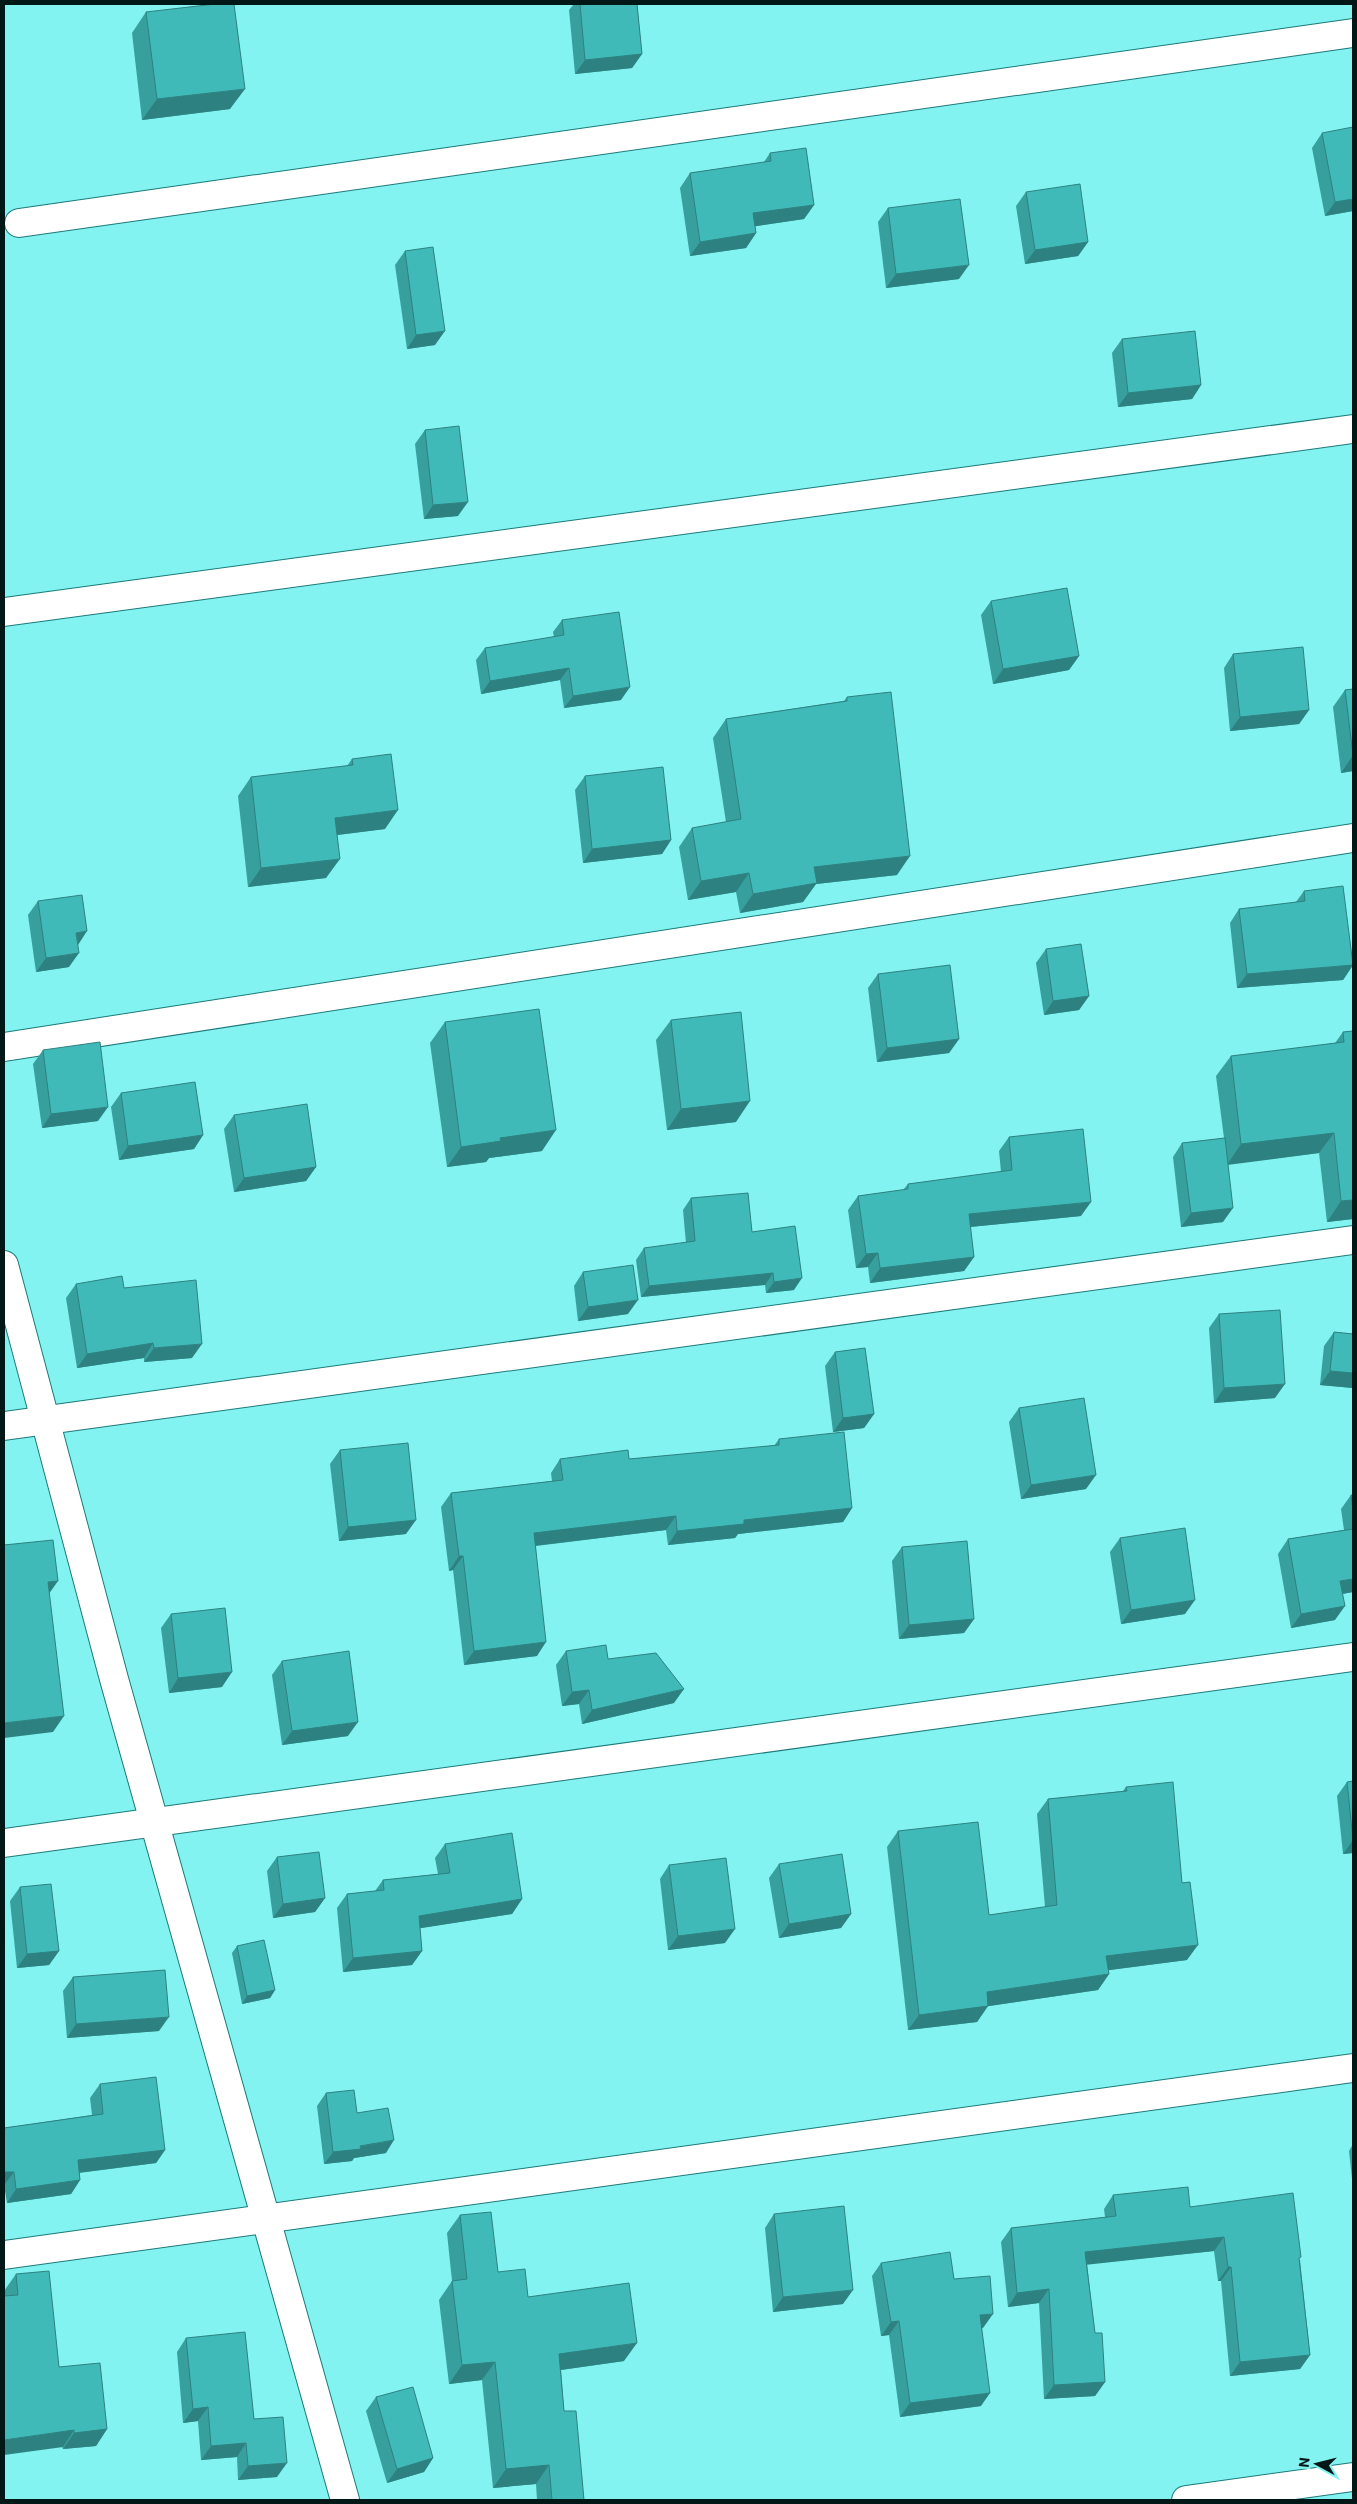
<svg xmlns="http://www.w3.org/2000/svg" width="1357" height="2504" font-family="Roboto,sans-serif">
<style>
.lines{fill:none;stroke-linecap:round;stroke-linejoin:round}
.minor-casing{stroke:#1c7a78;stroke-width:30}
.minor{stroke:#fff;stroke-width:28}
.wall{fill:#37a09e}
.shaded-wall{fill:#2d8281}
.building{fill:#40bab8;stroke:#2d8281}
</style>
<rect width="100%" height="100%" fill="#82f3f0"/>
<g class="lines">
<g class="minor-casing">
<g id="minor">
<polyline points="19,223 1353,33"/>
<polyline points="4,612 1353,429"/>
<polyline points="4,1047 1353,838"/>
<polyline points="4,1265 114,1679 345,2500"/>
<polyline points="4,1426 1353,1240"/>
<polyline points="4,1843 1353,1657"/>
<polyline points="4,2255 1353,2068"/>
<polyline points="1186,2500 1353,2477"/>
</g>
</g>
<use href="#minor" class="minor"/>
</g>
<g class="wall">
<polygon points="574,4 637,4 642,54 632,68 575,74 569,10"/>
<polygon points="146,12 230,109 142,120 132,33"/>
<polygon points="1322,133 1353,211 1325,216 1312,148"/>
<polygon points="770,153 814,205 804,219 755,226 756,233 746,248 690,256 680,188 690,173 764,162"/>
<polygon points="1026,192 1088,242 1078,256 1025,264 1016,206"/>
<polygon points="888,208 959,279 886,288 878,222"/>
<polygon points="405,251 435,345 407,349 395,265"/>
<polygon points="1122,339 1201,385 1192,399 1118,407 1112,353"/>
<polygon points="425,430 458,516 424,519 415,444"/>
<polygon points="991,601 1079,656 1069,670 993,684 981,615"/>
<polygon points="562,620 621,700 564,708 560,680 481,694 476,660 485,648 554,637 553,632"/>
<polygon points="1233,654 1309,710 1299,724 1230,731 1224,668"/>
<polygon points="1353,689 1353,771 1341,773 1333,707 1345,690"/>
<polygon points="847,697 897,875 816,884 803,902 740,913 736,892 688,900 679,847 692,828 726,822 713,738 726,719 844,701"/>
<polygon points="352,759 385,829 337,835 326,878 248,887 238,796 251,777 347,766"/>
<polygon points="585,776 671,840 662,854 583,863 575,790"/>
<polygon points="1304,891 1353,965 1343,980 1237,988 1230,923 1239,909 1296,902"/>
<polygon points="38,901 69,967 36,972 28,915"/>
<polygon points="1046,949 1089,996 1079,1010 1044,1015 1036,963"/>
<polygon points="878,974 959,1039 949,1053 877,1062 868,988"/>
<polygon points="671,1020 736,1122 667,1130 656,1040"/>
<polygon points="445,1022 542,1151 489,1158 486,1162 447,1167 430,1043"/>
<polygon points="1353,1031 1353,1219 1327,1222 1319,1153 1228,1164 1223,1222 1181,1227 1173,1157 1182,1143 1224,1138 1216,1076 1231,1056 1335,1043 1343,1032"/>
<polygon points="43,1050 98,1121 42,1128 33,1064"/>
<polygon points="121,1093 203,1135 194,1149 119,1160 111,1107"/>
<polygon points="234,1115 316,1167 306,1181 234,1192 224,1129"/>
<polygon points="1009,1137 1081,1216 970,1227 974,1257 964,1271 870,1283 868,1267 856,1268 848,1210 858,1196 903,1190 908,1184 1001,1172 999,1151"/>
<polygon points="691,1198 752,1232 794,1290 766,1293 765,1285 641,1297 636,1260 644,1248 686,1243 683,1210"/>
<polygon points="583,1272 628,1314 578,1321 574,1286"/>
<polygon points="76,1284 124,1288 192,1358 144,1362 144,1358 77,1368 66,1298"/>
<polygon points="1219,1314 1275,1398 1214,1403 1209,1328"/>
<polygon points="1334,1332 1353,1334 1353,1388 1320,1385 1324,1346"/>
<polygon points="835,1352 874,1414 864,1428 833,1432 825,1366"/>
<polygon points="1019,1408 1086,1489 1021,1499 1009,1422"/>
<polygon points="779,1439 852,1508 843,1522 738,1534 735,1538 668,1545 666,1530 536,1546 537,1656 464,1665 453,1570 449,1571 441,1507 451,1493 552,1481 551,1473 560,1459 629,1459 774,1446"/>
<polygon points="340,1450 406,1534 339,1541 330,1464"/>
<polygon points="1351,1495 1353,1495 1353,1592 1342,1594 1335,1620 1291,1628 1278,1554 1288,1539 1344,1530 1341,1509"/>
<polygon points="1120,1538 1185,1614 1121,1624 1110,1552"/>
<polygon points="902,1547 974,1619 964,1633 899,1639 892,1561"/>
<polygon points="171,1614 222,1687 169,1693 161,1628"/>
<polygon points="566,1651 608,1659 674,1703 582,1724 579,1704 562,1706 556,1665"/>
<polygon points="282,1661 348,1736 282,1745 272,1675"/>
<polygon points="1353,1781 1353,1853 1343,1854 1337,1796 1347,1782"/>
<polygon points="1126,1787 1187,1960 1108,1970 1109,1974 1098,1990 988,2006 977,2022 908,2030 887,1847 898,1831 989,1915 1045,1907 1037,1814 1048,1799 1123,1791"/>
<polygon points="445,1844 522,1899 512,1914 420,1928 422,1951 412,1965 343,1972 337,1908 347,1894 375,1891 383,1880 438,1874 435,1858"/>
<polygon points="277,1857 325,1898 315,1912 273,1918 267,1871"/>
<polygon points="779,1864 851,1914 841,1928 779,1938 769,1878"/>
<polygon points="669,1865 725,1943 668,1950 660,1879"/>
<polygon points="20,1887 59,1951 49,1965 17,1968 10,1901"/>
<polygon points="237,1946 275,1990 270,1998 242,2004 232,1953"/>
<polygon points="73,1977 159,2031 67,2038 63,1991"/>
<polygon points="100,2084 165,2150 156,2163 79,2173 80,2180 71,2194 7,2203 4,2185 4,2128 92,2115 90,2098"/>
<polygon points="326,2093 357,2113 386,2153 354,2158 352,2161 324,2164 317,2106"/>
<polygon points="1353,2144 1353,2188 1349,2151"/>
<polygon points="1113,2195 1190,2207 1300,2260 1310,2355 1300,2369 1230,2376 1221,2281 1218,2281 1214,2251 1087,2264 1095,2333 1105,2382 1095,2396 1044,2399 1039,2303 1008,2307 1001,2242 1011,2228 1105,2217 1104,2209"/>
<polygon points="774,2214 843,2304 773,2312 765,2228"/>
<polygon points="460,2215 498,2272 528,2297 624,2361 561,2370 564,2411 584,2500 537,2500 536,2484 493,2488 482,2380 449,2384 439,2300 452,2281 447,2233"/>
<polygon points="881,2263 954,2279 983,2328 982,2328 981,2406 900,2417 889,2335 881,2336 872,2276"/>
<polygon points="16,2274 59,2367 107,2429 96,2446 63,2449 5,2296 4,2291"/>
<polygon points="186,2338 254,2419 277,2477 238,2480 237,2457 201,2460 198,2421 183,2423 177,2352"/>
<polygon points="376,2397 433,2458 424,2472 387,2483 366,2411"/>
</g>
<g class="shaded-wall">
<polygon points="642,54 632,68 575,74 585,60"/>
<polygon points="245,89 230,109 142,120 157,99"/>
<polygon points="1353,199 1353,211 1325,216 1335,202"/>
<polygon points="814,205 804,219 744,228 753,213"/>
<polygon points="756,233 746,248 690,256 700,242"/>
<polygon points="1088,242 1078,256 1025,264 1035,250"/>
<polygon points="969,265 959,279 886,288 896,274"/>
<polygon points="445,331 435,345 407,349 416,335"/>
<polygon points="1201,385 1192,399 1118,407 1128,393"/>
<polygon points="468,502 458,516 424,519 433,505"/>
<polygon points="1079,656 1069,670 993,684 1003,669"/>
<polygon points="569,668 560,680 481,694 490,681"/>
<polygon points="630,687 621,700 564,708 573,696"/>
<polygon points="1309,710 1299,724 1230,731 1240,717"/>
<polygon points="1353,755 1353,771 1341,773"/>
<polygon points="398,810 385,829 321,837 335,818"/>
<polygon points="671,840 662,854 583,863 592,849"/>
<polygon points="910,856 897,875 816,884 803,902 740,913 753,894 814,867"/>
<polygon points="340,859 326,878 248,887 261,868"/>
<polygon points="749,873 736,892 688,900 701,881"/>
<polygon points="87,931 78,945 76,933"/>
<polygon points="79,953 69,967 36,972 46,958"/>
<polygon points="1353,965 1343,980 1237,988 1247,974"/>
<polygon points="1089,996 1079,1010 1044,1015 1053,1001"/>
<polygon points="959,1039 949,1053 877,1062 887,1048"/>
<polygon points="750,1101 736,1122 667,1130 681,1109"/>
<polygon points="108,1107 98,1121 42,1128 51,1114"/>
<polygon points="556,1130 542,1151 489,1158 486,1162 447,1167 461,1147 500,1138"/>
<polygon points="1334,1133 1319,1153 1227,1165 1241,1144"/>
<polygon points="203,1135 194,1149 119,1160 128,1146"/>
<polygon points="316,1167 306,1181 234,1192 244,1178"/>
<polygon points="1353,1200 1353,1219 1327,1222 1341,1201"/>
<polygon points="1091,1202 1081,1216 959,1228 969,1214"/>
<polygon points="1233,1208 1223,1222 1181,1227 1191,1213"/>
<polygon points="878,1253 868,1267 856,1268 866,1254"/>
<polygon points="974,1257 964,1271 870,1283 880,1268"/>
<polygon points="773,1273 765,1285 641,1297 649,1286"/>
<polygon points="802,1278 794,1290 766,1293 774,1282"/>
<polygon points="638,1300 628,1314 578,1321 588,1307"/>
<polygon points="153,1343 144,1358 77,1368 87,1354"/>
<polygon points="202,1344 192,1358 144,1362 154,1348"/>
<polygon points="1330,1371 1353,1373 1353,1388 1320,1385"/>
<polygon points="1285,1384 1275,1398 1214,1403 1224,1388"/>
<polygon points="874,1414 864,1428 833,1432 843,1418"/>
<polygon points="1096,1475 1086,1489 1021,1499 1031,1485"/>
<polygon points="852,1508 843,1522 738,1534 735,1538 668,1545 677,1531 744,1520"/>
<polygon points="676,1516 666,1530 524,1547 534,1533"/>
<polygon points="416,1520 406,1534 339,1541 348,1527"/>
<polygon points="459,1556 463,1556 453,1570 449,1571"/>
<polygon points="1353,1579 1353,1592 1331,1596 1340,1581"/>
<polygon points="58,1581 46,1598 48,1582"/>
<polygon points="1195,1600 1185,1614 1121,1624 1131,1610"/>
<polygon points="1345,1606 1335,1620 1291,1628 1301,1614"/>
<polygon points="974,1619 964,1633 899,1639 909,1625"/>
<polygon points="546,1642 537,1656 464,1665 474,1651"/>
<polygon points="232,1672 222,1687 169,1693 178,1678"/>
<polygon points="684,1689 674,1703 582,1724 592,1710"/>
<polygon points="589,1690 579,1704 562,1706 572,1692"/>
<polygon points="64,1716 53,1732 4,1738 4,1723"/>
<polygon points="358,1722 348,1736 282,1745 292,1731"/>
<polygon points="1353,1840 1353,1853 1343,1854"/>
<polygon points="325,1898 315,1912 273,1918 283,1904"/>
<polygon points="522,1899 512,1914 409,1930 419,1916"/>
<polygon points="851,1914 841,1928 779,1938 789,1924"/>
<polygon points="735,1929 725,1943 668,1950 678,1936"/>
<polygon points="1198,1945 1187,1960 1095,1972 1106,1956"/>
<polygon points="59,1951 49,1965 17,1968 27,1954"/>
<polygon points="422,1951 412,1965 343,1972 353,1958"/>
<polygon points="1109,1974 1098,1990 976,2008 987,1992"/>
<polygon points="275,1990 270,1998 242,2004 247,1996"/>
<polygon points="988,2006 977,2022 908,2030 919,2015"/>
<polygon points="169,2017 159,2031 67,2038 76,2024"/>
<polygon points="394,2140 386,2153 354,2158 352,2161 324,2164 333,2152"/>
<polygon points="165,2150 156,2163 68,2174 78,2160"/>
<polygon points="4,2172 14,2172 4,2185"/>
<polygon points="80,2180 71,2194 7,2203 16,2189"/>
<polygon points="1224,2237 1214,2251 1075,2266 1085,2252"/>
<polygon points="1228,2267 1231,2267 1221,2281 1218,2281"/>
<polygon points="1049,2289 1039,2303 1008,2307 1017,2293"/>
<polygon points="853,2290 843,2304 773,2312 783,2297"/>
<polygon points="993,2314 983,2328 971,2329 980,2315"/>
<polygon points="899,2321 889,2335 881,2336 891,2322"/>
<polygon points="637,2343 624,2361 546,2372 559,2354"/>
<polygon points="1310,2355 1300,2369 1230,2376 1240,2362"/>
<polygon points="495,2362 482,2380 449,2384 462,2365"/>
<polygon points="1105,2382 1095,2396 1044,2399 1054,2385"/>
<polygon points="990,2393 981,2406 900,2417 910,2403"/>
<polygon points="208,2407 198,2421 183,2423 193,2409"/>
<polygon points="107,2429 96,2446 63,2449 74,2433"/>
<polygon points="74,2430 63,2447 4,2455 4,2440"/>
<polygon points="246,2443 237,2457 201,2460 211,2446"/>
<polygon points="433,2458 424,2472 387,2483 397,2469"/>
<polygon points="287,2463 277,2477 238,2480 248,2466"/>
<polygon points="549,2465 536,2484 493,2488 506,2469"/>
</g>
<g class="building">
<polygon points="215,4 234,4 245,89 157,99 146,12"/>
<polygon points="580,4 637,4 642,54 585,60"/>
<polygon points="1353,127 1353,199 1335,202 1322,133"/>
<polygon points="806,148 814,205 753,213 756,233 700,242 690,173 771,161 770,153"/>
<polygon points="1080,184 1088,242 1035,250 1026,192"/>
<polygon points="960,199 969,265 896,274 888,208"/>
<polygon points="433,247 445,331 416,335 405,251"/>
<polygon points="1195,331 1201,385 1128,393 1122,339"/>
<polygon points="459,426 468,502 433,505 425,430"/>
<polygon points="1067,588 1079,656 1003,669 991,601"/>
<polygon points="619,612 630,687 573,696 569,668 490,681 485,648 564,635 562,620"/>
<polygon points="1303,647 1309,710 1240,717 1233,654"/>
<polygon points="1353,689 1353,755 1345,690"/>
<polygon points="891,692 910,856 814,867 817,883 753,894 749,873 701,881 692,828 741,819 726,719 847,701 847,697"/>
<polygon points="391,754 398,810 335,818 340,859 261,868 251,777 353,765 352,759"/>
<polygon points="663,767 671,840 592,849 585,776"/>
<polygon points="1343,886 1353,965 1247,974 1239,909 1305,901 1304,891"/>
<polygon points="82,895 87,931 76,933 79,953 46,958 38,901"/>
<polygon points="1081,944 1089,996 1053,1001 1046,949"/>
<polygon points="950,965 959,1039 887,1048 878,974"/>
<polygon points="539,1009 556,1130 500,1138 501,1141 461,1147 445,1022"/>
<polygon points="741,1012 750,1101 681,1109 671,1020"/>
<polygon points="1353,1031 1353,1200 1341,1201 1334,1133 1241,1144 1231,1056 1344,1042 1343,1032"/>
<polygon points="100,1042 108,1107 51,1114 43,1050"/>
<polygon points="195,1082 203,1135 128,1146 121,1093"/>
<polygon points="307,1104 316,1167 244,1178 234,1115"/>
<polygon points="1083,1129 1091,1202 969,1214 974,1257 880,1268 878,1253 866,1254 858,1196 908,1189 908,1184 1012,1170 1009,1137"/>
<polygon points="1225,1138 1233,1208 1191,1213 1182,1143"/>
<polygon points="748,1193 752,1232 795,1226 802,1278 774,1282 773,1273 649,1286 644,1248 695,1241 691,1198"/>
<polygon points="633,1265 638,1300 588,1307 583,1272"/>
<polygon points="122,1276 124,1288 196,1280 202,1344 154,1348 153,1343 87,1354 76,1284"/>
<polygon points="1280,1310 1285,1384 1224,1388 1219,1314"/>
<polygon points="1334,1332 1353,1334 1353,1373 1330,1371"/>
<polygon points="865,1348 874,1414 843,1418 835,1352"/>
<polygon points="1084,1398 1096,1475 1031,1485 1019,1408"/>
<polygon points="844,1432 852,1508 744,1520 744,1524 677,1531 676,1516 534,1533 546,1642 474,1651 463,1556 459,1556 451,1493 563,1480 560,1459 628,1450 629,1459 779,1445 779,1439"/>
<polygon points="408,1443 416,1520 348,1527 340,1450"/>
<polygon points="1351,1495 1353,1495 1353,1510"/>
<polygon points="1185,1528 1195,1600 1131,1610 1120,1538"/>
<polygon points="1353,1529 1353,1579 1340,1581 1345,1606 1301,1614 1288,1539"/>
<polygon points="53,1540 58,1581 48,1582 64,1716 4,1723 4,1545"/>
<polygon points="967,1541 974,1619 909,1625 902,1547"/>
<polygon points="225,1608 232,1672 178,1678 171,1614"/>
<polygon points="606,1645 608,1659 656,1653 684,1689 592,1710 589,1690 572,1692 566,1651"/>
<polygon points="349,1651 358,1722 292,1731 282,1661"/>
<polygon points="1353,1781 1353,1840 1347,1782"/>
<polygon points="1173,1782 1182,1883 1190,1882 1198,1945 1106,1956 1109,1974 987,1992 988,2006 919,2015 898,1831 978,1822 989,1915 1057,1905 1048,1799 1127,1791 1126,1787"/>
<polygon points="512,1833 522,1899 419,1916 422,1951 353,1958 347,1894 384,1890 383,1880 450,1873 445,1844"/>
<polygon points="319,1852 325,1898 283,1904 277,1857"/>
<polygon points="842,1854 851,1914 789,1924 779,1864"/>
<polygon points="726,1858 735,1929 678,1936 669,1865"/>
<polygon points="51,1884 59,1951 27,1954 20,1887"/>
<polygon points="264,1940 275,1990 247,1996 237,1946"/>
<polygon points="165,1970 169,2017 76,2024 73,1977"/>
<polygon points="156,2077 165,2150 78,2160 80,2180 16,2189 14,2172 4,2172 4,2128 103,2114 100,2084"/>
<polygon points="354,2090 357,2113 388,2108 394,2140 360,2146 361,2149 333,2152 326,2093"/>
<polygon points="1188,2187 1190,2207 1293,2193 1301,2257 1299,2258 1310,2355 1240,2362 1231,2267 1228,2267 1224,2237 1085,2252 1095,2333 1102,2333 1105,2382 1054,2385 1049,2289 1017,2293 1011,2228 1116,2216 1113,2195"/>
<polygon points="844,2206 853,2290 783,2297 774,2214"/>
<polygon points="491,2212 498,2272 525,2269 528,2297 629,2283 637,2343 559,2354 564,2411 576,2411 584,2500 552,2500 549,2465 506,2469 495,2362 462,2365 452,2281 467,2279 460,2215"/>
<polygon points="950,2252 954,2279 990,2276 993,2314 980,2315 990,2393 910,2403 899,2321 891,2322 881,2263"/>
<polygon points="49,2271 59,2367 100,2363 107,2429 74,2433 74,2430 4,2440 4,2296 18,2295 16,2274"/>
<polygon points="245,2332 254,2419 283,2417 287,2463 248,2466 246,2443 211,2446 208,2407 193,2409 186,2338"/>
<polygon points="413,2387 433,2458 397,2469 376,2397"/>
</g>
<rect width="1357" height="2504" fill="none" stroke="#011817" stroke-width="10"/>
<g transform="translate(1317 2464) rotate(277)" stroke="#82f3f0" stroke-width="4" paint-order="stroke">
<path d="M0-4L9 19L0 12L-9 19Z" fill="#011817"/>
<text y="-8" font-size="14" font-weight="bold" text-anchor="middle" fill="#011817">N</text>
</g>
</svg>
